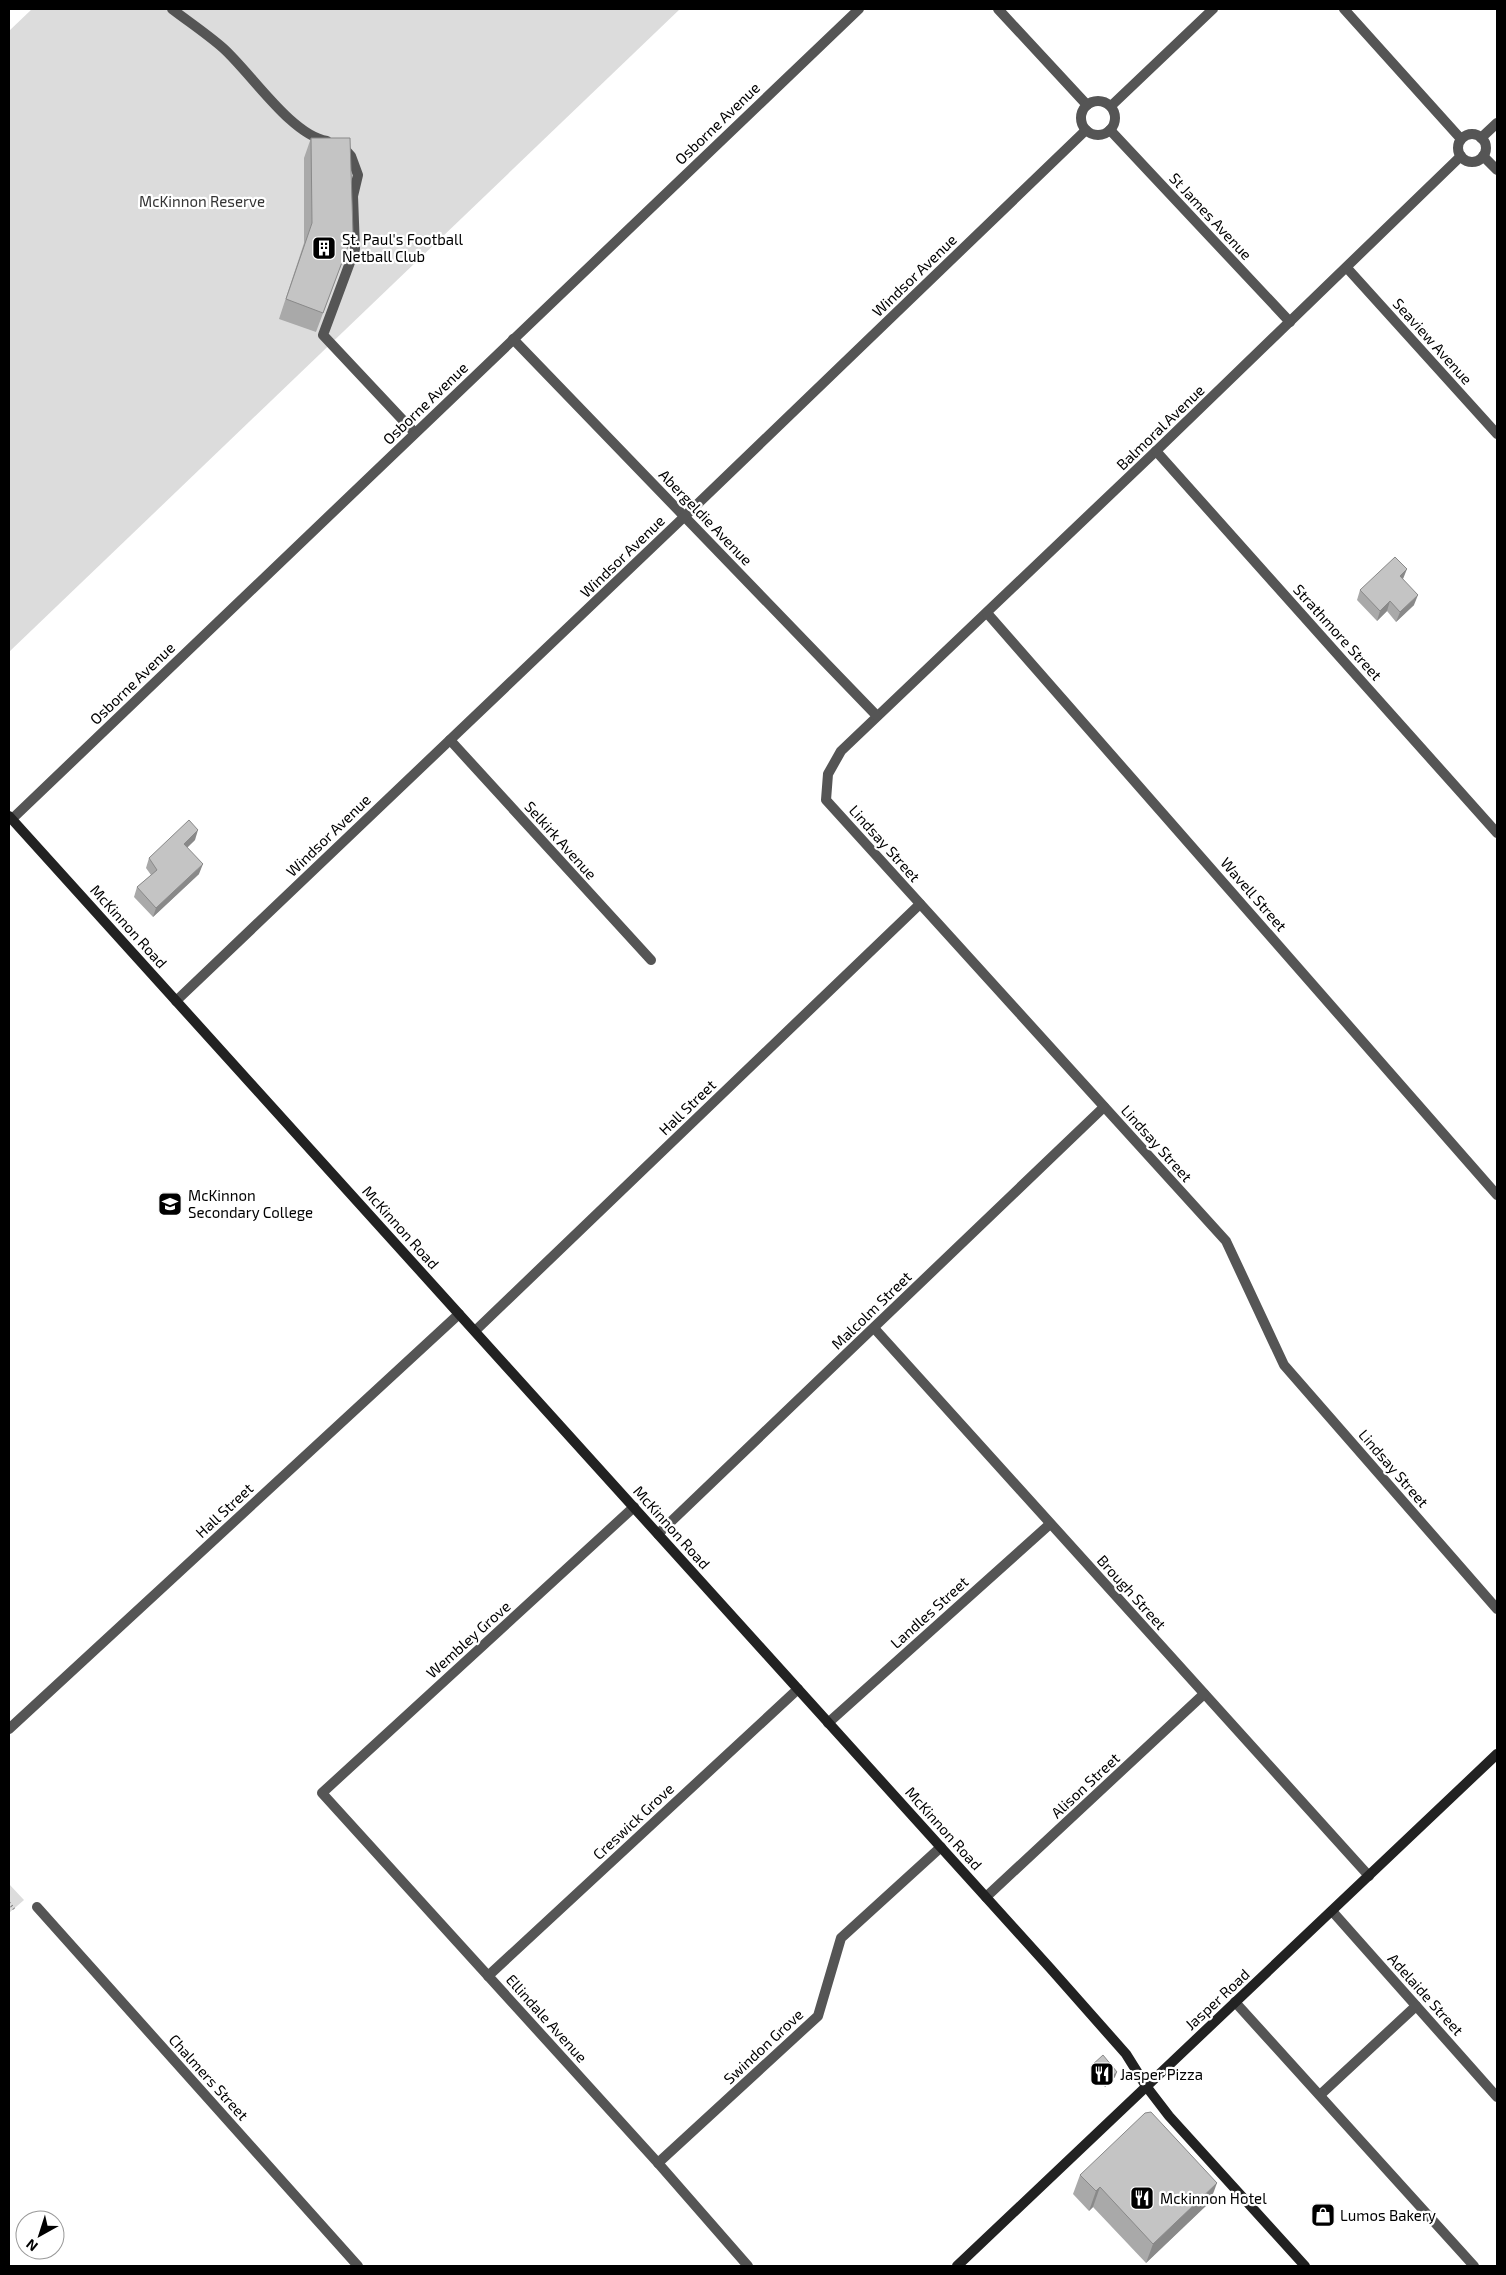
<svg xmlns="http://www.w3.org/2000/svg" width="1506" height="2275" font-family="'Exo 2',sans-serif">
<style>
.park{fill:#dcdcdc}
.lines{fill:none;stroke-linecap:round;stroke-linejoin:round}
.path{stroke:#777;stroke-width:3;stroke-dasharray:1 2.5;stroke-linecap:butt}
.lane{stroke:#555;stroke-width:10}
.street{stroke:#555;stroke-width:10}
.secondary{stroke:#222;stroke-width:10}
.wall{fill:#a9a9a9}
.shaded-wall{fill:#898989}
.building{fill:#c4c4c4;stroke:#898989}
.labels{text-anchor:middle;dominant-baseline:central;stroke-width:4.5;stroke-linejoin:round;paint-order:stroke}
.street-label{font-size:15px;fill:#000;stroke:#fff}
.park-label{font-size:15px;fill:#333;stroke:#fff}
.poi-label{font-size:15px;fill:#000;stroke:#fff;text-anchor:start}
</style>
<rect width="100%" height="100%" fill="#fff"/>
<g class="park">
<polygon points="32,9 680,9 9,652 9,31"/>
<polygon points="9,1884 24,1900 9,1913"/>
</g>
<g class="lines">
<polyline class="path" points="9,1903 14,1909"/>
<g class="lane">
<path d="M172,9c17,13 35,25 51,39 28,25 68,87 104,93"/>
<polyline points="343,147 351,156 358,175 353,196 355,249 323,335 415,433"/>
<polyline points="1235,2002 1474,2266"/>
<polyline points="1320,2095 1416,2006"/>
</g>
<g class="street">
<polyline points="998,9 1087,105"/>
<polyline points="1344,9 1461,139"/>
<circle cx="1098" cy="118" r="17"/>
<polyline points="1111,106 1213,9"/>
<polyline points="1110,130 1290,322"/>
<circle cx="1472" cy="148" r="14"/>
<polyline points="1481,138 1497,123"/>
<polyline points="1461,156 1156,451 841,751 828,774 826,800 1226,1241 1284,1365 1497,1609"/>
<polyline points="1483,156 1497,170"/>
<polyline points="1347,268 1497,434"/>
<polyline points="513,339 877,716"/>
<polyline points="1156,451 1497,833"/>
<polyline points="987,613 1497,1195"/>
<polyline points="450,740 651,960"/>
<polyline points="12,819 859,9"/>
<polyline points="176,1001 685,516 1086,130"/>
<polyline points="874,1328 1369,1876"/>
<polyline points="475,1331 920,904"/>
<polyline points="634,1507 322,1793 658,2163 748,2266"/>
<polyline points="658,1534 1104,1107"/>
<polyline points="828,1723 1050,1524"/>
<polyline points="9,1729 459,1314"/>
<polyline points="986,1897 1204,1694"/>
<polyline points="37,1907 358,2266"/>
<polyline points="1332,1911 1497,2097"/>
<polyline points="488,1976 798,1689"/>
<polyline points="658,2163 818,2016 841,1938 941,1847"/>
</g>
<g class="secondary">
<polyline points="9,816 1050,1968 1126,2054 1146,2086 1169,2116 1305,2266"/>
<polyline points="957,2266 1497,1754"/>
</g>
</g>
<g class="wall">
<polygon points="311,138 353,233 316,332 279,319 304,243 304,158"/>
<polygon points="1403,579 1414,605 1396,622 1387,611 1377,621 1357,600 1360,590"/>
<polygon points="195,840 187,848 199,874 153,917 134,897 137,887 151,875 146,868 149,858"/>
<polygon points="1091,2066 1115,2077 1105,2087 1090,2071"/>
<polygon points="1080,2175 1210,2202 1146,2263 1093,2207 1089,2211 1073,2194"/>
</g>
<g class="shaded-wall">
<polygon points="1407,569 1403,579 1396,586 1400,576"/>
<polygon points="1418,595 1414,605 1396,622 1400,612"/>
<polygon points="1390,601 1387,611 1377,621 1380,611"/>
<polygon points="198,830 195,840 180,854 184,844"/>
<polygon points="203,864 199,874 153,917 156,908"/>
<polygon points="1117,2072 1115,2077 1105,2087 1106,2082"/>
<polygon points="1217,2183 1210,2202 1146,2263 1153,2244"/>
<polygon points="1100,2187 1093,2207 1089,2211 1096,2191"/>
</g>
<g class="building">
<polygon points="311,138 350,138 353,233 323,313 286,299 312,223"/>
<polygon points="1395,557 1407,569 1400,576 1418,595 1400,612 1390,601 1380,611 1360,590"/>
<polygon points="189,820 198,830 184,844 203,864 156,908 137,887 157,870 149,858"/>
<polygon points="1103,2055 1117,2072 1106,2082 1091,2066"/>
<polygon points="1151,2112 1217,2183 1153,2244 1100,2187 1096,2191 1080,2175 1145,2113"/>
</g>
<defs>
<g id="building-square" transform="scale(1.25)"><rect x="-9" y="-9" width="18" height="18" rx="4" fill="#000" stroke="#fff"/><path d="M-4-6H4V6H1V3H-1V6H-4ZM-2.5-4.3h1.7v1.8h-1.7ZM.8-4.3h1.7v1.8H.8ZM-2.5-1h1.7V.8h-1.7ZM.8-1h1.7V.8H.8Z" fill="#fff"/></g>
<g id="school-square" transform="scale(1.25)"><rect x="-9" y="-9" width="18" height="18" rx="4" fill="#000" stroke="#fff"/><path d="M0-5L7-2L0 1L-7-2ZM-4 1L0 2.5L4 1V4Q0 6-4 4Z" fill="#fff"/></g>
<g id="restaurant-square" transform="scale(1.25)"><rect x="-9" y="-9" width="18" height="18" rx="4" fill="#000" stroke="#fff"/><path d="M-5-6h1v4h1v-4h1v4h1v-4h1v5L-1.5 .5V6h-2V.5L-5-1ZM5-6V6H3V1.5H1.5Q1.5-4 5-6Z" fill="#fff"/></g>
<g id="shop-square" transform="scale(1.25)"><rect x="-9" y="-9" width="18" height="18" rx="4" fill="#000" stroke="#fff"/><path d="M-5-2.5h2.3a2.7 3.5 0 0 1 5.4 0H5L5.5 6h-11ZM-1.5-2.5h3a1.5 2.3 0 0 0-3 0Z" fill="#fff"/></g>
</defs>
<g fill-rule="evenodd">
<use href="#building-square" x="324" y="248"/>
<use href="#school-square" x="170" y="1204"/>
<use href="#restaurant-square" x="1102" y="2074"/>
<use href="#restaurant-square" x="1142" y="2198"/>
<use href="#shop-square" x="1323" y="2215"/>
</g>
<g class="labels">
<g class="street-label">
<text transform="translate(717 123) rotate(-44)">Osborne Avenue</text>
<text transform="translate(1211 216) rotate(47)">St James Avenue</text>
<text transform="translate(914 275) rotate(-44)">Windsor Avenue</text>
<text transform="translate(1433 341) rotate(48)">Seaview Avenue</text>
<text transform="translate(425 403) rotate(-44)">Osborne Avenue</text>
<text transform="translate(1160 427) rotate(-44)">Balmoral Avenue</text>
<text transform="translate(706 517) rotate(46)">Abergeldie Avenue</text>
<text transform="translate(622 556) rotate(-44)">Windsor Avenue</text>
<text transform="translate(1338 632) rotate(48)">Strathmore Street</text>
<text transform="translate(132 683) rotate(-44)">Osborne Avenue</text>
<text transform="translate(328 835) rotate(-44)">Windsor Avenue</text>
<text transform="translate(561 840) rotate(48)">Selkirk Avenue</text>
<text transform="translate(885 843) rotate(48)">Lindsay Street</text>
<text transform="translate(1254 894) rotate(49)">Wavell Street</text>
<text transform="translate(129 926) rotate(48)">McKinnon Road</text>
<text transform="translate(687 1107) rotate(-44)">Hall Street</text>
<text transform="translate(1157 1143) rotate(48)">Lindsay Street</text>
<text transform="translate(401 1227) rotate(48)">McKinnon Road</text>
<text transform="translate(871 1310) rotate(-44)">Malcolm Street</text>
<text transform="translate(1394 1468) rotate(49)">Lindsay Street</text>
<text transform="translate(224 1510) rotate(-43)">Hall Street</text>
<text transform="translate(672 1527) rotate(48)">McKinnon Road</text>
<text transform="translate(1132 1592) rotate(48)">Brough Street</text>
<text transform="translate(929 1612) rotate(-42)">Landles Street</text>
<text transform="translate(468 1639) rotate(-42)">Wembley Grove</text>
<text transform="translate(1085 1785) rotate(-43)">Alison Street</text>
<text transform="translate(633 1821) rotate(-43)">Creswick Grove</text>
<text transform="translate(944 1828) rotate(48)">McKinnon Road</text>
<text transform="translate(1426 1994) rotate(48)">Adelaide Street</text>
<text transform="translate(1217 1999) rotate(-43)">Jasper Road</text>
<text transform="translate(547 2018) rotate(48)">Ellindale Avenue</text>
<text transform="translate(763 2046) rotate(-43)">Swindon Grove</text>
<text transform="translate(209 2077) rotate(48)">Chalmers Street</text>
</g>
<g class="park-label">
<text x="202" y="201">McKinnon Reserve</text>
</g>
<g class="poi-label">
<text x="342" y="239">St. Paul's Football<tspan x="342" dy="17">Netball Club</tspan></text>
<text x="188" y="1195">McKinnon<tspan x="188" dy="17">Secondary College</tspan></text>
<text x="1120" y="2074">Jasper Pizza</text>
<text x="1160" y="2198">Mckinnon Hotel</text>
<text x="1340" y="2215">Lumos Bakery</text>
</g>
</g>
<rect width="1506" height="2275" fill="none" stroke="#000000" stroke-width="20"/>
<g transform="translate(40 2235) rotate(219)"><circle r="24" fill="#ffffff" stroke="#999999"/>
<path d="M0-4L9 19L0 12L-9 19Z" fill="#000000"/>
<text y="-8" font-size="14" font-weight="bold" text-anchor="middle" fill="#000000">N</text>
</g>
</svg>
